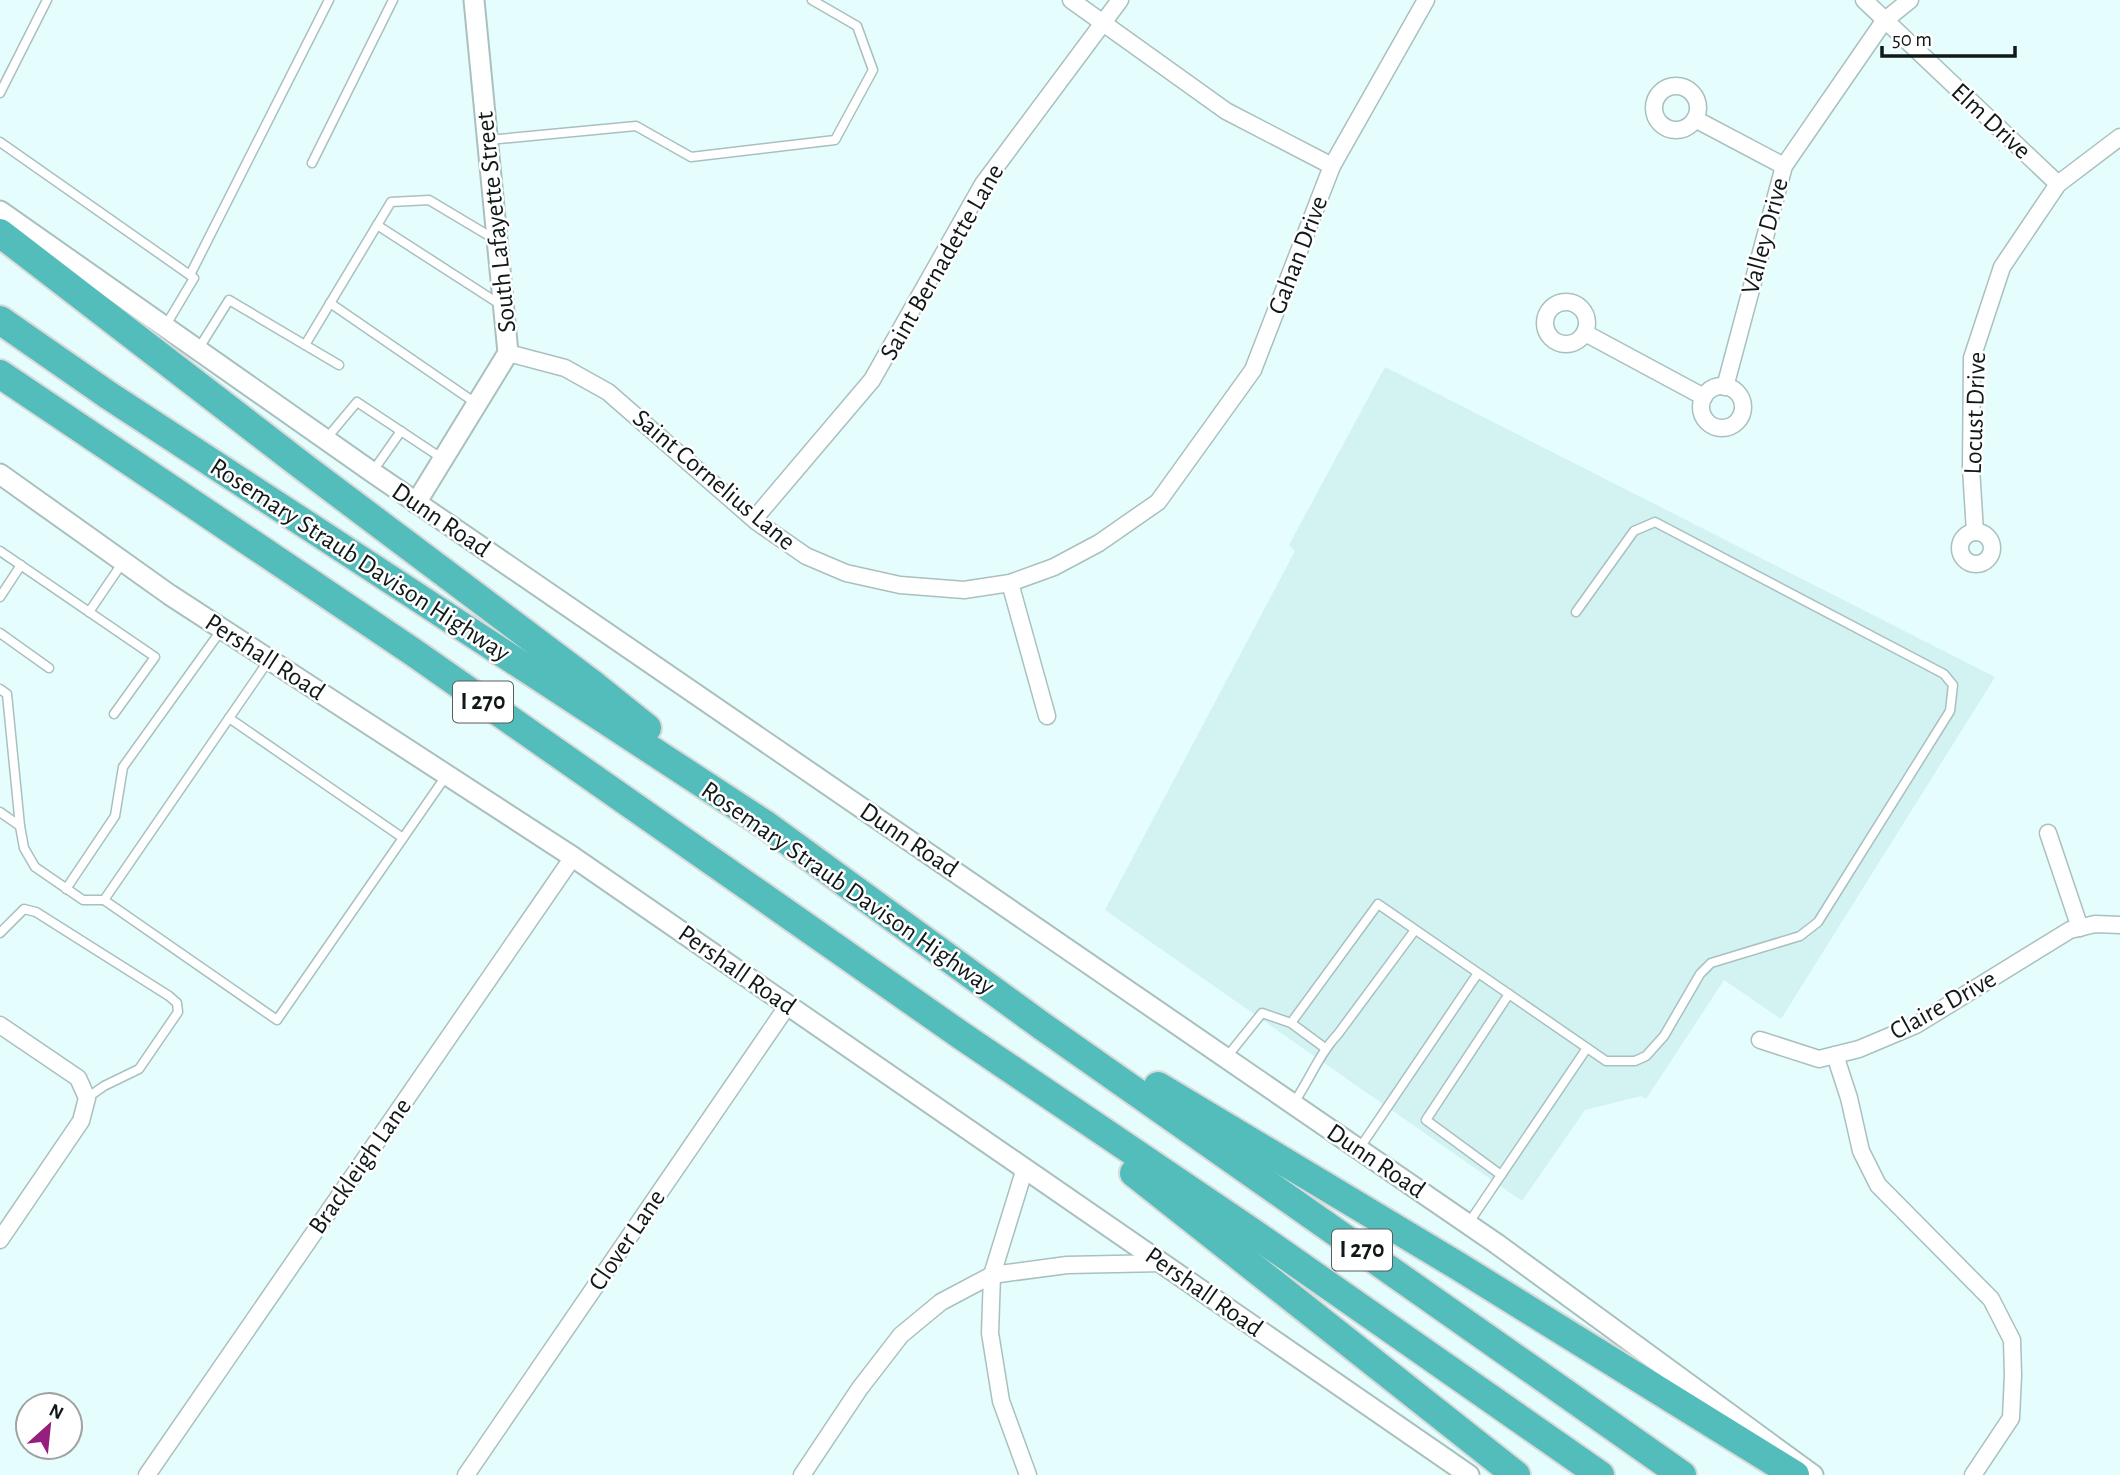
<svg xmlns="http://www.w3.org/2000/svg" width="2120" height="1475" font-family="'Alegreya Sans',sans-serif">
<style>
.built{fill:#d2f3f2}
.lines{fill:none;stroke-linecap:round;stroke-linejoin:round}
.service-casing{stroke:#a9c0bf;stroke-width:11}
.minor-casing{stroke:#a9c0bf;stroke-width:19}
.tertiary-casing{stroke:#a9c0bf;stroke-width:23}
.motorway-casing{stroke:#d9dada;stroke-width:32}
.service{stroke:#fff;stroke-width:8}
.minor{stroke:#fff;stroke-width:16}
.tertiary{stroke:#fff;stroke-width:19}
.motorway{stroke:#52bdbb;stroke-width:28}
.labels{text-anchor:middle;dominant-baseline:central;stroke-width:5;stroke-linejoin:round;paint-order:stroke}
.shield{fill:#fff;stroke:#585d5d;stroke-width:2}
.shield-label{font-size:24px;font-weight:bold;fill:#101818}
.street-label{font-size:26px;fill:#101818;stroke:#fff}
</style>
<rect width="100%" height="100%" fill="#e5fdfc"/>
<polygon class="built" points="1385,367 1995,677 1781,1019 1724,980 1646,1099 1641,1096 1585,1110 1522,1201 1105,910 1295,551 1289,545"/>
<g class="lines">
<g class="service-casing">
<g id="service">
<polyline points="0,93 47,0"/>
<polyline points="488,140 636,126 691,157 835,140 873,70 857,26 812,0"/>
<polyline points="0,142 194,278 166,325"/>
<polyline points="312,163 393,0"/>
<polyline points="377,225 501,305"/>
<polyline points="190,275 329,0"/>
<polyline points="330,303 477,404"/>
<polyline points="305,345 391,202 429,200 496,240"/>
<polyline points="199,348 229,300 339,365"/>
<polyline points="326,439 357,402 443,459"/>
<polyline points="373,471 401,431"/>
<polyline points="0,551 155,657 114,714"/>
<polyline points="0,597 21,565"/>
<polyline points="89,612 123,562"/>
<polyline points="0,633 49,668"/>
<polyline points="269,660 104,900 277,1020 446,776"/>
<polyline points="0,689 7,694 20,826 24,848 35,867 83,900 104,900"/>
<polyline points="229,718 403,838"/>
<polyline points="0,812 20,826"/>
<polyline points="66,889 115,816 123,767 222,629"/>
<polyline points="0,933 24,909 36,912 169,996 177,1003 178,1012 139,1069 104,1086 87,1098"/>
<polyline points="1291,1023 1378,904 1606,1061 1635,1061 1646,1056 1664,1036 1700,974 1711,963 1800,936 1818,922 1950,711 1953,685 1944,674 1655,522 1634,531 1576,612"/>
<polyline points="1226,1058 1262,1013 1291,1023 1325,1048"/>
<path d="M1293,1104c16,-23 26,-50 45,-70l77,-104"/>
<polyline points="1359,1149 1478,973"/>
<polyline points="1501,1175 1426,1120 1509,994"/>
<polyline points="1468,1224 1587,1048"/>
</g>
</g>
<g class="minor-casing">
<g id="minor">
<polyline points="1071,0 1226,111 1332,166"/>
<polyline points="1864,0 2058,184"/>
<circle cx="1676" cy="108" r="22"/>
<polyline points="1695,119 1784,166"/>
<circle cx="1566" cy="323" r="21"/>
<polyline points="1585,333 1704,397"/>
<polyline points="508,353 565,368 608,392 757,522 806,556 846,573 900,585 964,590 1010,583 1054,567 1099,543 1158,502 1253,370 1332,166 1426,0"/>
<circle cx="1722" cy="407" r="21"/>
<polyline points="1725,387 1784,166 1884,21 1910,0"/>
<polyline points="755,518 872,380 983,184 1120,0"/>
<polyline points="1975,532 1971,468 1972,358 2002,267 2058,184 2120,137"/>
<circle cx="1976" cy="548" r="16"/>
<polyline points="1010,583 1047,716"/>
<polyline points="2048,833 2080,928"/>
<polyline points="0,1025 78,1078 87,1098 81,1121 0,1240"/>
<polyline points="1760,1040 1819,1059 1859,1049 1916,1025 2070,930 2095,924 2120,925"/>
<polyline points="1835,1055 1849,1098 1861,1151 1878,1185 1991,1299 2012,1340 2013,1375 2011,1418 1973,1475"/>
<polyline points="1025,1168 992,1275 990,1333 1001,1401 1028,1475"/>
<polyline points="147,1475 573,857"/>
<polyline points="466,1475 788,1005"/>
<polyline points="802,1475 860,1388 901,1335 941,1302 992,1275 1067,1265 1163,1263"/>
</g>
</g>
<g class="tertiary-casing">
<g id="tertiary">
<polyline points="0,211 372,472 1497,1244 1813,1475"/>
<polyline points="0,474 170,595 573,857 1469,1475"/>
<polyline points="416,503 508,353 474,0"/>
</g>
</g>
<g class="motorway-casing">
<g id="motorway">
<polyline points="0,233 305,468 591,683 647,728"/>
<polyline points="0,320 108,395 766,825 1042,1026 1682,1475"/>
<polyline points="0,374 413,652 962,1036 1249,1230 1600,1475"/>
<polyline points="1158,1086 1458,1266 1795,1475"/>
<polyline points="1134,1173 1516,1475"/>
</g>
</g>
<use href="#service" class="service"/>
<use href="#minor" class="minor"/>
<use href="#tertiary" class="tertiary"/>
<use href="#motorway" class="motorway"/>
</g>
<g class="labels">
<g class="shield">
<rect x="453" y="681.5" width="60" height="41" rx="5"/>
<rect x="1332" y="1229.5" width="60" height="41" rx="5"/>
</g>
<g class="shield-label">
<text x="483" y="702">I 270</text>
<text x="1362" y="1250">I 270</text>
</g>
<g class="street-label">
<text transform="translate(1991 121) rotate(43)">Elm Drive</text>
<text transform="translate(496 222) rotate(-96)">South Lafayette Street</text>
<text transform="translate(1765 236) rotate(-75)">Valley Drive</text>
<text transform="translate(1298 255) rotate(-69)">Gahan Drive</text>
<text transform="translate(942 262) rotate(-60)">Saint Bernadette Lane</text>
<text transform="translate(1975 413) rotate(-88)">Locust Drive</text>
<text transform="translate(714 480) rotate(40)">Saint Cornelius Lane</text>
<text transform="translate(441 520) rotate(34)">Dunn Road</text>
<text transform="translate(360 560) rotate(33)">Rosemary Straub Davison Highway</text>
<text transform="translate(265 657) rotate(33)">Pershall Road</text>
<text transform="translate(909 840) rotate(34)">Dunn Road</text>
<text transform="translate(848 888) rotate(35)">Rosemary Straub Davison Highway</text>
<text transform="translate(737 970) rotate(35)">Pershall Road</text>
<text transform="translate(1943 1005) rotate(-29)">Claire Drive</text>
<text transform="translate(1376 1161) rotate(34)">Dunn Road</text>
<text transform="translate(360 1166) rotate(-55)">Brackleigh Lane</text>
<text transform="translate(627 1240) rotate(-56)">Clover Lane</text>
<text transform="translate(1204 1292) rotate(35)">Pershall Road</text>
</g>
</g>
<g transform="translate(49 1426) rotate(27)"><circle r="33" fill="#ffffff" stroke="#9fa3a3" stroke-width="2"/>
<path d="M0-5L12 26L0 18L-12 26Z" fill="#941f7d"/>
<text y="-10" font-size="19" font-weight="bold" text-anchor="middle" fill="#101818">N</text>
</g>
<path d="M1882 46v10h133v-10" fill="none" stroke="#101818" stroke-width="3.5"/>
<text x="1892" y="46" font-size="21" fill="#101818" stroke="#ffffff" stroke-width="5" paint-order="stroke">50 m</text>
</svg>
